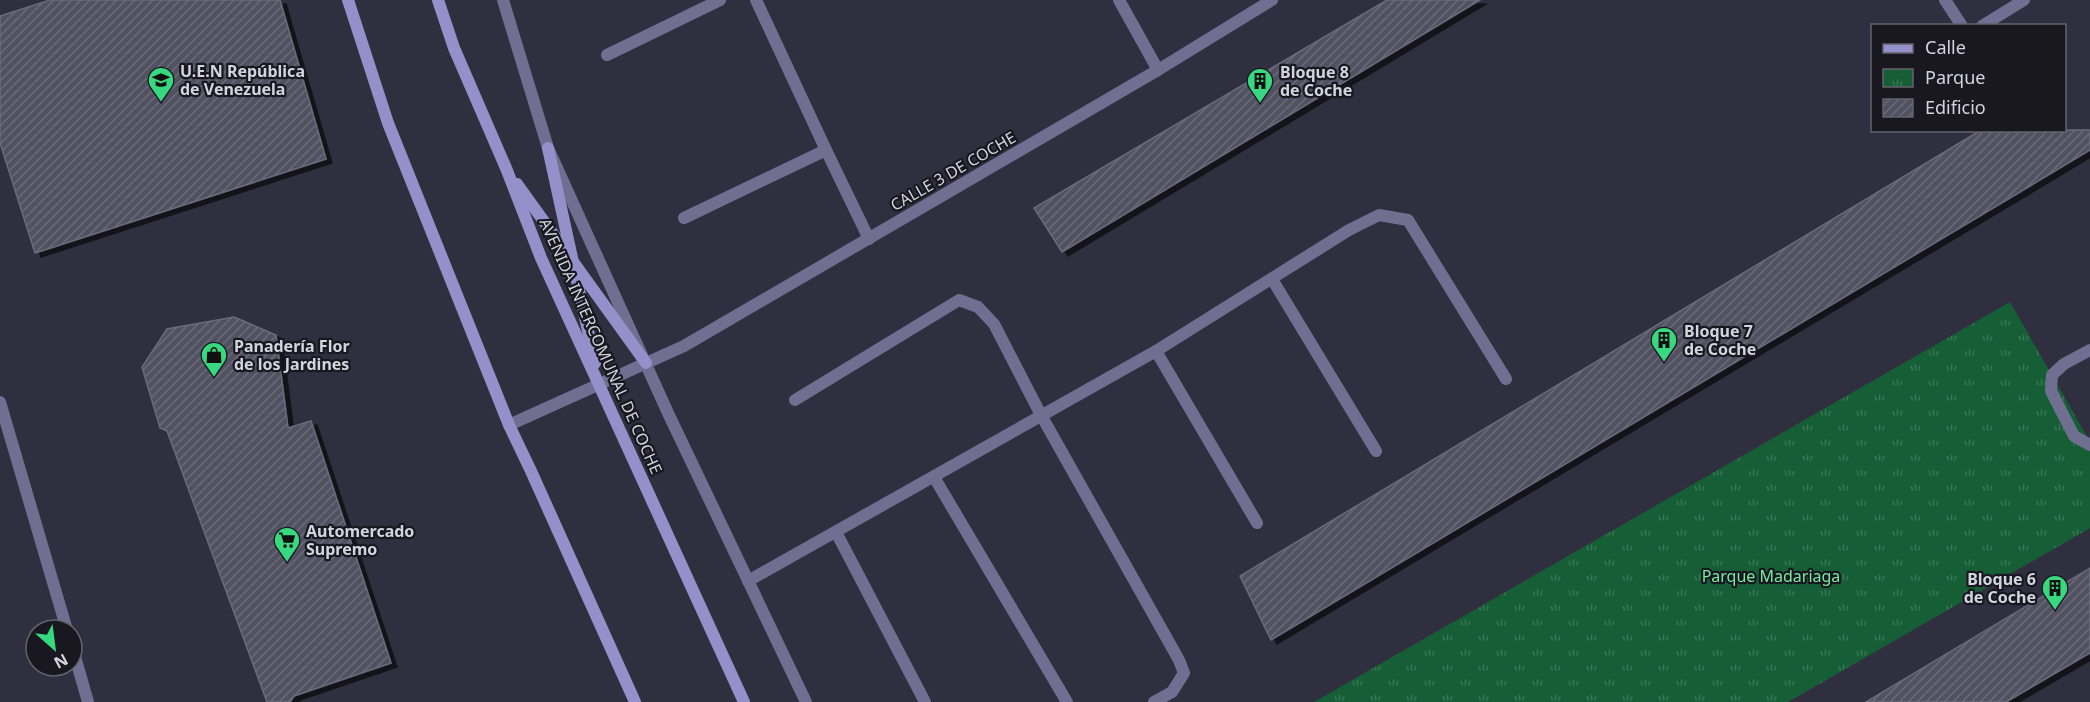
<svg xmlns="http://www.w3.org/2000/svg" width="2090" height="702" font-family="'Noto Sans',sans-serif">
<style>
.park{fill:url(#park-tufts)}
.building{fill:url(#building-hatch);stroke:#6b6a7c;stroke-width:1.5;filter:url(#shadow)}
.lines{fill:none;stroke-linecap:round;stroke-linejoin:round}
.service{stroke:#706f92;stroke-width:12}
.minor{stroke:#706f92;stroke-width:12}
.secondary{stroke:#9490c9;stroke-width:12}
.labels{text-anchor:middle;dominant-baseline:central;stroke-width:4.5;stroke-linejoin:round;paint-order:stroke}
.poi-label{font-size:16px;font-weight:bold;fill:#d4d4de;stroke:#191820;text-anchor:start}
.street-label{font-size:16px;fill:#d4d4de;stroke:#191820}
.park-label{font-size:16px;fill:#75eda1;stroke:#191820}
</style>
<defs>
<pattern id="park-tufts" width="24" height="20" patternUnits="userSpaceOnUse" patternTransform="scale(1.5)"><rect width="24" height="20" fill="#165f36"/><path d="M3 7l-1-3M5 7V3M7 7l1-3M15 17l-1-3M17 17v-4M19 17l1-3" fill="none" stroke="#377553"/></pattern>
<pattern id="building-hatch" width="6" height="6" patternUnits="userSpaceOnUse" patternTransform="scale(1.5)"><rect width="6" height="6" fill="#515162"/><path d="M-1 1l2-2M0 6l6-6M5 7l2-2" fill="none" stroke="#696978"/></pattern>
<filter id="shadow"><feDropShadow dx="6" dy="4" stdDeviation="0" flood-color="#0009"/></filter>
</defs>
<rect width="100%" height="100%" fill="#302f3f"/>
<polygon class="park" points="2010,302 2090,442 2090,528 1788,702 1314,702"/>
<g class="building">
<polygon points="50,0 280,0 326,159 35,253 0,143 0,16"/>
<polygon points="1387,0 1480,0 1062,252 1034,208"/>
<polygon points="1981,130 2090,130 2090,150 1271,640 1240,576"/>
<polygon points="234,317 276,335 288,428 311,421 391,663 294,696 290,702 267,702 167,431 160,428 142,367 167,329"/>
<polygon points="2090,568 2090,653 2006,702 1866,702"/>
</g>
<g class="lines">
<g class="service">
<polyline points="756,0 826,150 869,239"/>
<polyline points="1945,0 1962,26"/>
<polyline points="1982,26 2024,0"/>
<polyline points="607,55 720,0"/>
<polyline points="684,218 826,150"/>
<polyline points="1272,279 1376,451"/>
<polyline points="2090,350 2064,364 2052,375 2051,391 2074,436 2090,445"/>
<polyline points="1156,351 1257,523"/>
<polyline points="795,400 959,300 978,307 994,324 1041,415 1179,660 1184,673 1172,692 1154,702"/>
<polyline points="934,477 1067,702"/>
<polyline points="836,532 925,702"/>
<polyline points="748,581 1156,351 1349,230 1379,215 1408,220 1506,379"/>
</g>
<g class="minor">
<polyline points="503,0 548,148 668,413 806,702"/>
<polyline points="1119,0 1158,70"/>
<polyline points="0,402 67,630"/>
<polyline points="509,425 684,346 1158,70 1272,0"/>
<polyline points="72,646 88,702"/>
</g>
<g class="secondary">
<polyline points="348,0 388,123 509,425 531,471 635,702"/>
<polyline points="438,0 454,48 506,168 541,258 744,702"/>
<polyline points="548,148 595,363"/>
<polyline points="517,184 646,363"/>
</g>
</g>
<defs>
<g id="school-pin" transform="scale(1.35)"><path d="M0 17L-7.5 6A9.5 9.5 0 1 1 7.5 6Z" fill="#38d880" stroke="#191820"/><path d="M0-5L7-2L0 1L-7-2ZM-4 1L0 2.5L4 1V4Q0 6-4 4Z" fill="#111"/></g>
<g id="building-pin" transform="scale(1.35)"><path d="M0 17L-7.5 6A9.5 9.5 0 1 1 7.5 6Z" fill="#38d880" stroke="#191820"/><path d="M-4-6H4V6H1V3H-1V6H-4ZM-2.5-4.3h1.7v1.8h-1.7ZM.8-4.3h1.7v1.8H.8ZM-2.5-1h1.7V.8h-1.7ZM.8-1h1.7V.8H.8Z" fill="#111"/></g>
<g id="shop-pin" transform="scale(1.35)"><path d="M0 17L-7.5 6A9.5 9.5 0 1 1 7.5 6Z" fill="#38d880" stroke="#191820"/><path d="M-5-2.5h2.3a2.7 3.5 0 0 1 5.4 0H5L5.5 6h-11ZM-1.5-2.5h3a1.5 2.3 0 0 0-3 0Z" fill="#111"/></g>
<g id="supermarket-pin" transform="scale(1.35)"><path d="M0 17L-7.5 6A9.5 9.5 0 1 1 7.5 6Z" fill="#38d880" stroke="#191820"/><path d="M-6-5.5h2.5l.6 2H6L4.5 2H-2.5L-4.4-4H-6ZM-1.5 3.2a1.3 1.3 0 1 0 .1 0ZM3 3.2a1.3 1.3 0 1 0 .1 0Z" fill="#111"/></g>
</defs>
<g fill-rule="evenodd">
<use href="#school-pin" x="161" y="80"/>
<use href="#building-pin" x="1260" y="81"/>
<use href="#building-pin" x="1664" y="340"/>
<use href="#shop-pin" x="214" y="355"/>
<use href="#supermarket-pin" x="287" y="540"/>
<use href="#building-pin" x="2055" y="588"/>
</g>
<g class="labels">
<g class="poi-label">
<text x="180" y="71">U.E.N República<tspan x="180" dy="18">de Venezuela</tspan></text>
<text x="1280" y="72">Bloque 8<tspan x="1280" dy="18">de Coche</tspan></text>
<text x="1684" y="331">Bloque 7<tspan x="1684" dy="18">de Coche</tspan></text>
<text x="234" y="346">Panadería Flor<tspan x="234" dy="18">de los Jardines</tspan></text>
<text x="306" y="531">Automercado<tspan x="306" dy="18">Supremo</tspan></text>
<text x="2036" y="579" text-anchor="end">Bloque 6<tspan x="2036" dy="18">de Coche</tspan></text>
</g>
<g class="street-label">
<text transform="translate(953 171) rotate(-30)">CALLE 3 DE COCHE</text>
<text transform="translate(601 346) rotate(66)">AVENIDA INTERCOMUNAL DE COCHE</text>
</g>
<g class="park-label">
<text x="1771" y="576">Parque Madariaga</text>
</g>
</g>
<rect x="1871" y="24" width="195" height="108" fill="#191820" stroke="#64636c" stroke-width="1.5"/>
<rect x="1883" y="44" width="30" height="9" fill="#9490c9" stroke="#64636c" stroke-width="1.5"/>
<text x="1925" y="54" font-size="18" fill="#d4d4de">Calle</text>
<rect x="1883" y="69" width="30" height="18" fill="url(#park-tufts)" stroke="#64636c" stroke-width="1.5"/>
<text x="1925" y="84" font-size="18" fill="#d4d4de">Parque</text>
<rect x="1883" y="99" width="30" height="18" fill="url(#building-hatch)" stroke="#64636c" stroke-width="1.5"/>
<text x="1925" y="114" font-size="18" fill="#d4d4de">Edificio</text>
<g transform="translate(54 648) rotate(152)"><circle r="28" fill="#191820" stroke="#64636c" stroke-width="1.5"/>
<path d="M0-4.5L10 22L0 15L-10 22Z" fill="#38d880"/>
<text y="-9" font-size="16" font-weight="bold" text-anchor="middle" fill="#d4d4de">N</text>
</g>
</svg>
